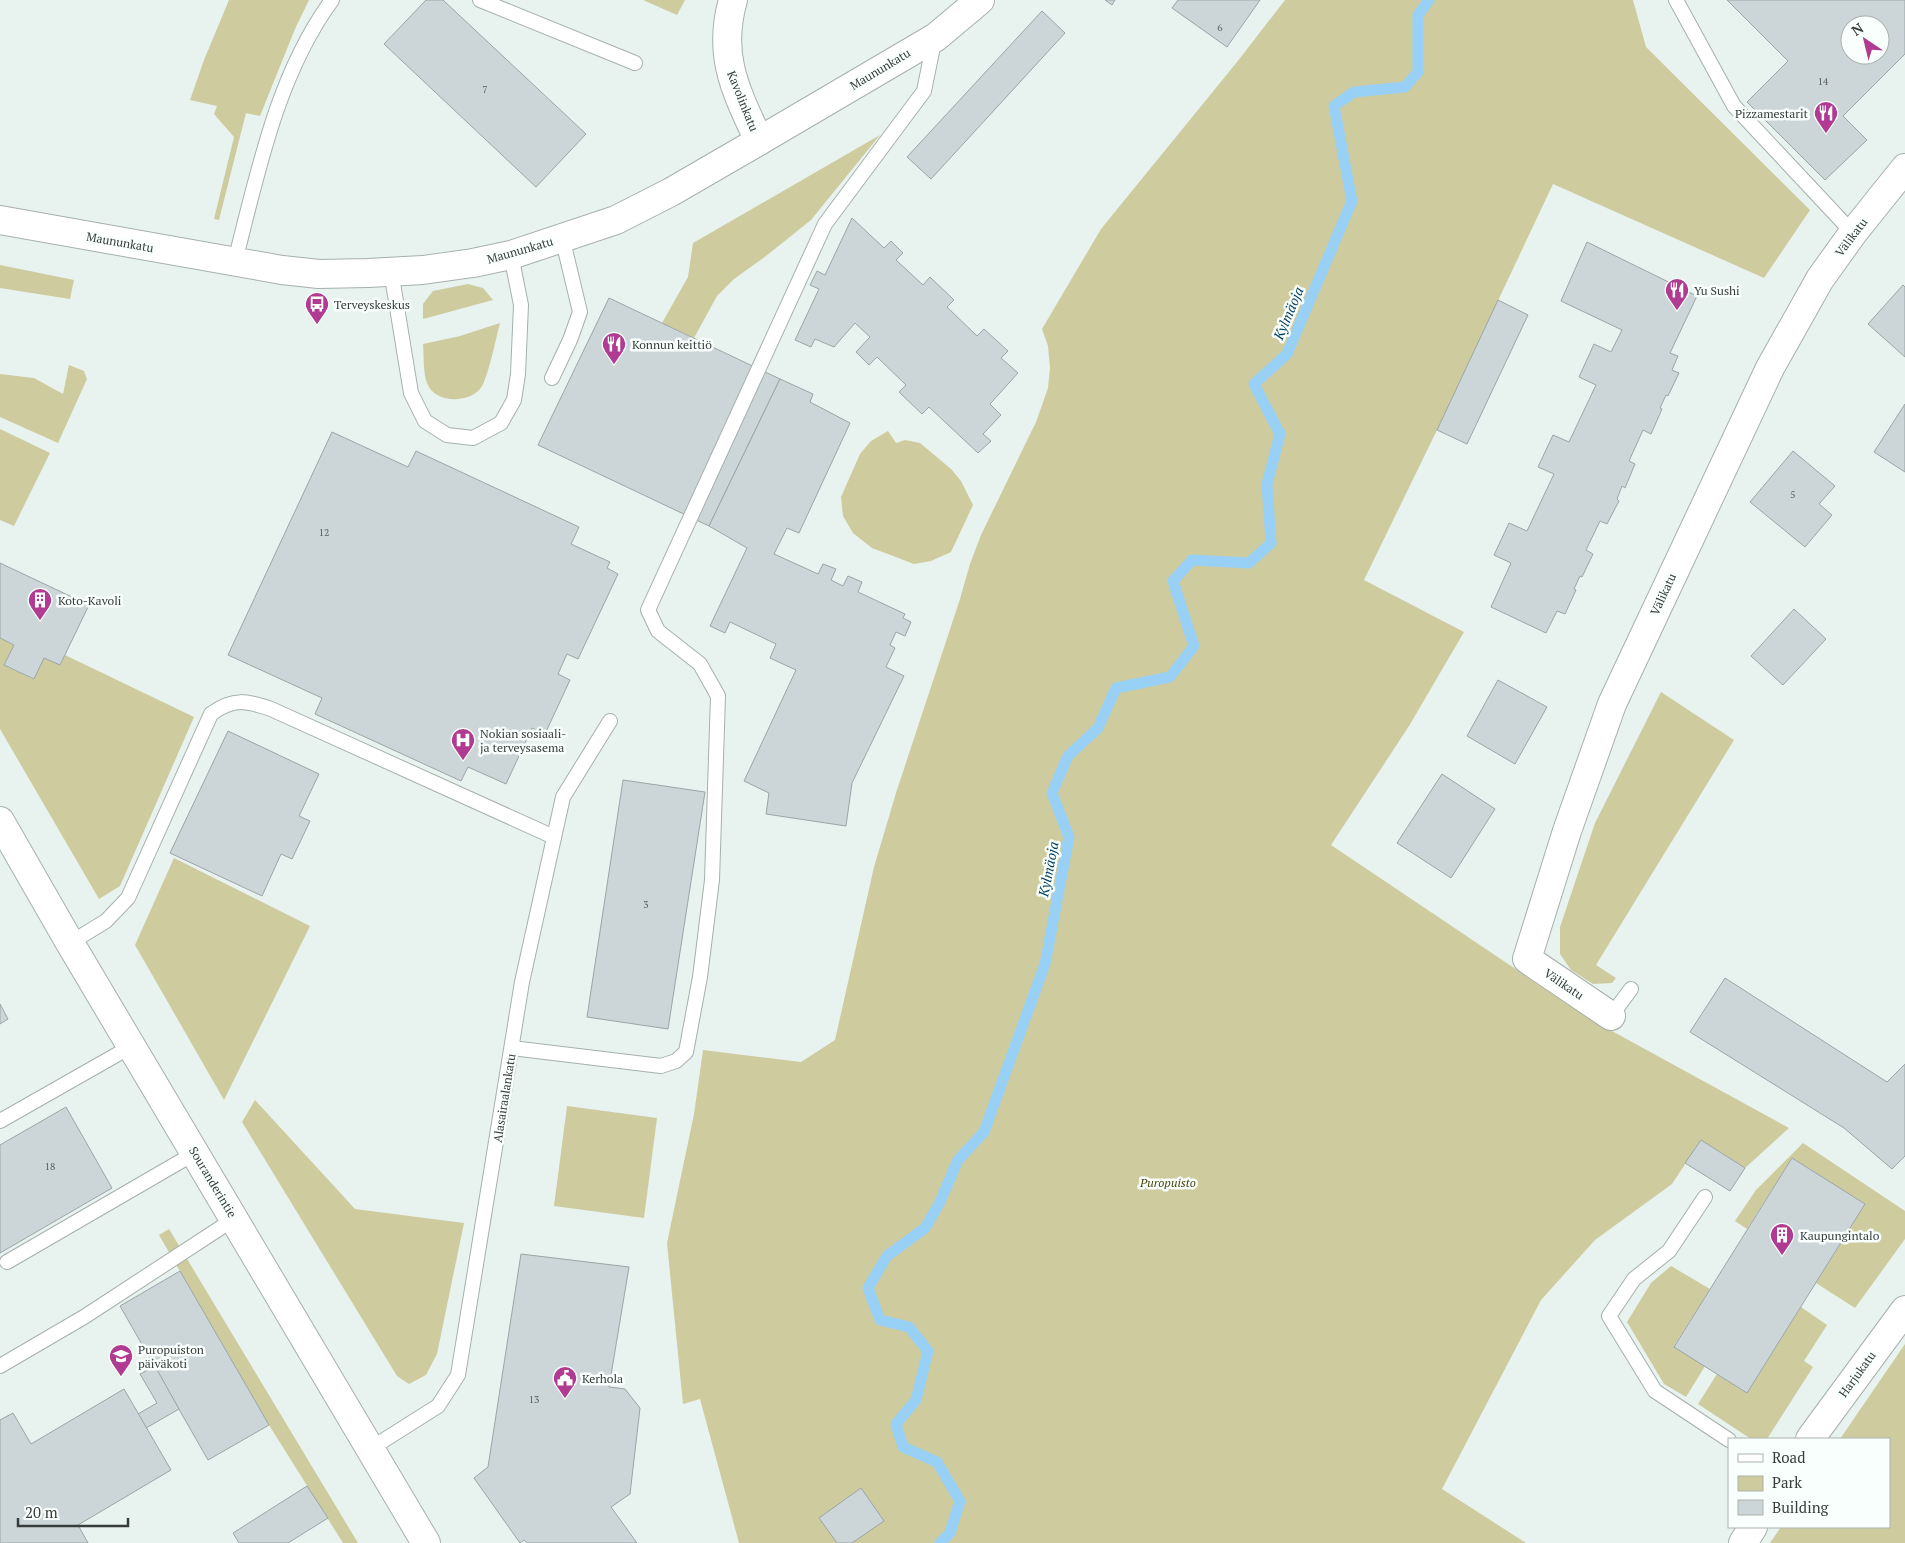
<svg xmlns="http://www.w3.org/2000/svg" width="1905" height="1543" font-family="'PT Serif',serif">
<style>
.green{fill:#cecc9e}
.lines{fill:none;stroke-linecap:round;stroke-linejoin:round}
.stream{stroke:#99d0f6;stroke-width:11}
.building{fill:#ccd6d8;stroke:#9aa5a6;fill-rule:evenodd}
.service-casing{stroke:#a6b0ac;stroke-width:16}
.minor-casing{stroke:#a6b0ac;stroke-width:30}
.tertiary-casing{stroke:#a6b0ac;stroke-width:30}
.service{stroke:#fff;stroke-width:14}
.minor{stroke:#fff;stroke-width:28}
.tertiary{stroke:#fff;stroke-width:28}
.labels{text-anchor:middle;dominant-baseline:central;stroke-width:5;stroke-linejoin:round;paint-order:stroke}
.number-label{font-size:10px;fill:#5d6262}
.street-label{font-size:12px;fill:#383c3a;stroke:#f8fffc}
.poi-label{font-size:12px;fill:#383c3a;stroke:#f8fffc;text-anchor:start}
.park-label{font-size:12px;font-style:italic;fill:#4d490d;stroke:#f8fffc}
.water-label{font-size:14px;font-style:italic;fill:#023e5d;stroke:#f8fffc}
</style>
<rect width="100%" height="100%" fill="#e8f2ef"/>
<g class="green">
<polygon points="229,0 309,0 295,29 260,116 246,113 219,220 214,219 234,137 214,114 217,106 190,100 204,60"/>
<polygon points="643,0 685,0 677,15"/>
<polygon points="1285,0 1633,0 1646,47 1810,210 1764,278 1553,184 1437,430 1364,580 1464,632 1409,726 1331,845 1590,1019 1789,1128 1745,1168 1701,1140 1672,1184 1595,1240 1541,1300 1442,1489 1526,1543 739,1543 700,1399 683,1404 667,1243 694,1114 703,1050 801,1062 835,1040 874,867 896,793 960,599 970,564 981,535 1036,422 1048,388 1050,368 1048,346 1042,329 1101,229 1237,62"/>
<polygon points="880,135 811,220 766,256 734,279 717,296 694,338 662,323 688,277 693,243"/>
<polygon points="0,265 74,280 70,299 0,288"/>
<polygon points="468,284 483,288 493,300 423,319 423,304 433,291"/>
<path d="M500,323c-4,14 -12,57 -20,66 -13,15 -46,14 -53,-6 -4,-11 -3,-27 -4,-39l37,-8z"/>
<polygon points="69,365 84,371 87,379 58,443 0,417 0,374 34,378 63,394"/>
<polygon points="0,429 50,453 14,526 0,520"/>
<polygon points="888,431 896,443 905,440 920,443 951,469 961,481 973,505 951,552 931,561 914,564 872,548 853,533 843,516 841,497 860,454 871,441"/>
<polygon points="0,638 14,645 4,665 33,679 44,658 60,665 65,655 194,717 120,886 99,899 0,729"/>
<polygon points="1661,692 1734,740 1596,965 1616,978 1612,983 1593,984 1571,970 1560,954 1560,927 1595,823"/>
<polygon points="174,858 310,926 224,1100 135,945"/>
<polygon points="255,1100 355,1209 464,1223 437,1354 426,1375 409,1384 397,1376 242,1122"/>
<polygon points="567,1106 657,1118 644,1218 554,1206"/>
<polygon points="1803,1143 1905,1211 1905,1239 1855,1308 1816,1283 1865,1204 1792,1158 1747,1229 1735,1221 1756,1190"/>
<polygon points="169,1229 358,1543 343,1543 269,1425 159,1235"/>
<polygon points="1671,1266 1710,1289 1674,1346 1705,1366 1686,1397 1664,1384 1627,1322 1651,1283"/>
<polygon points="1801,1307 1827,1325 1804,1361 1813,1367 1767,1439 1751,1439 1698,1404 1717,1374 1747,1393"/>
<polygon points="1905,1344 1905,1543 1770,1543 1781,1527 1889,1527 1889,1439 1840,1439"/>
</g>
<g class="lines">
<polyline class="stream" points="940,1543 950,1533 960,1501 937,1462 903,1447 896,1424 916,1400 928,1351 909,1327 880,1320 868,1288 887,1256 925,1228 939,1204 958,1160 984,1132 1045,964 1069,837 1052,793 1068,756 1098,728 1116,688 1170,677 1194,646 1173,581 1192,560 1249,563 1271,543 1267,484 1280,434 1254,384 1287,354 1352,201 1334,106 1354,92 1405,87 1418,72 1418,15 1429,0"/>
</g>
<g class="building">
<polygon points="426,0 443,0 586,134 536,187 384,44"/>
<polygon points="1105,0 1115,0 1112,5"/>
<polygon points="1178,0 1260,0 1227,47 1172,8"/>
<path d="M1727,0h178v54l-62,62 24,24 -42,40 -78,-78 41,-41zM1850,25h30v30h-30z"/>
<polygon points="1042,11 1065,33 931,179 907,157"/>
<polygon points="852,218 884,248 891,241 903,253 896,260 923,285 930,277 954,300 947,307 977,336 984,329 1008,351 1001,358 1018,373 990,404 1001,415 983,434 991,441 978,453 929,407 922,414 899,392 906,385 877,357 869,365 856,352 870,337 855,323 834,347 815,339 811,347 795,340 819,289 810,285 817,271 825,275"/>
<polygon points="1587,242 1697,296 1670,353 1678,356 1672,370 1679,373 1668,396 1666,395 1660,408 1662,409 1651,434 1643,430 1629,461 1635,464 1625,488 1622,486 1617,499 1619,501 1607,524 1600,521 1586,550 1593,554 1582,577 1580,576 1574,589 1576,590 1565,614 1557,611 1546,633 1491,607 1511,563 1494,555 1509,523 1527,531 1554,474 1538,467 1553,435 1569,442 1596,385 1579,377 1594,344 1611,352 1622,330 1561,301"/>
<polygon points="1903,285 1905,287 1905,357 1868,324"/>
<polygon points="609,298 780,379 709,526 538,445"/>
<polygon points="1498,300 1528,315 1467,444 1437,430"/>
<polygon points="780,379 813,394 810,402 850,423 799,533 787,528 774,554 818,574 823,564 836,569 831,580 843,586 848,576 862,582 858,592 905,614 903,618 911,622 905,636 896,632 890,645 895,648 886,667 904,676 852,783 846,826 766,814 769,793 744,781 796,670 770,658 776,644 730,622 725,633 710,626 747,548 709,526"/>
<polygon points="1905,404 1905,472 1874,452"/>
<polygon points="332,432 408,467 416,451 579,527 571,544 610,562 607,568 618,574 578,659 567,654 558,674 570,680 545,734 532,728 506,784 468,767 461,781 315,714 322,698 228,655"/>
<polygon points="1793,451 1835,486 1819,504 1832,515 1805,547 1750,502"/>
<polygon points="0,563 89,605 60,665 44,658 34,679 4,665 14,645 0,638"/>
<polygon points="1794,609 1826,639 1783,685 1751,656"/>
<polygon points="1498,680 1547,707 1515,764 1467,736"/>
<polygon points="228,731 319,774 299,816 310,821 292,859 281,854 262,896 170,853"/>
<polygon points="1442,774 1495,809 1451,878 1397,843"/>
<polygon points="623,780 705,792 668,1029 587,1017"/>
<polygon points="1725,978 1887,1082 1905,1064 1905,1156 1892,1169 1844,1128 1690,1032"/>
<polygon points="0,1004 8,1019 0,1024"/>
<polygon points="66,1107 112,1188 0,1253 0,1145"/>
<polygon points="1701,1140 1745,1168 1730,1191 1685,1163"/>
<polygon points="1792,1158 1865,1204 1747,1393 1674,1347"/>
<polygon points="521,1254 629,1267 609,1387 625,1389 640,1408 630,1494 611,1507 637,1543 527,1543 524,1540 520,1543 474,1478 488,1467"/>
<polygon points="180,1271 269,1425 208,1460 120,1306"/>
<polygon points="155,1366 179,1409 146,1428 138,1414 157,1403 140,1374"/>
<polygon points="124,1389 171,1470 78,1525 88,1543 0,1543 0,1420 13,1413 31,1444"/>
<polygon points="307,1486 328,1518 288,1543 239,1543 233,1533"/>
<polygon points="861,1488 884,1521 852,1543 837,1543 819,1518"/>
</g>
<g class="lines">
<g class="service-casing">
<g id="service">
<polyline points="480,0 635,63"/>
<polyline points="1676,0 1734,106 1853,233"/>
<path d="M235,261c23,-89 42,-186 97,-261"/>
<polyline points="391,271 411,393 425,421 447,435 473,438 501,423 514,400 518,374 521,305 511,255"/>
<polyline points="552,378 570,340 580,312 562,237"/>
<path d="M70,943l36,-22 22,-23 83,-184c23,-17 36,-13 60,-5l283,128"/>
<polyline points="1611,1016 1631,989"/>
<polyline points="512,1048 661,1066 676,1061 686,1052 700,977 712,880 718,696 700,664 658,631 648,610 825,224 924,91 935,37"/>
<polyline points="0,1121 132,1046"/>
<polyline points="1705,1197 1669,1251 1634,1279 1609,1316 1655,1391 1729,1440"/>
<polyline points="7,1262 195,1153"/>
<polyline points="0,1366 84,1317 234,1219"/>
<polyline points="370,1449 438,1406 458,1375 522,982 563,797 610,721"/>
</g>
</g>
<g class="minor-casing">
<g id="minor">
<path d="M733,0c-16,56 3,91 26,141"/>
<polyline points="0,220 282,270 319,274 368,273 423,270 473,263 511,255 616,220 671,192 759,141 936,37 980,0"/>
<polyline points="1611,1016 1527,959 1567,831 1612,704 1770,368 1820,279 1853,233 1905,168"/>
<polyline points="1810,1439 1905,1310"/>
<polyline points="1743,1543 1753,1527"/>
</g>
</g>
<g class="tertiary-casing">
<polyline id="tertiary" points="0,821 70,943 426,1543"/>
</g>
<use href="#service" class="service"/>
<use href="#minor" class="minor"/>
<use href="#tertiary" class="tertiary"/>
</g>
<defs>
<g id="restaurant-pin" transform="scale(1.25)"><path d="M0 17L-7.5 6A9.5 9.5 0 1 1 7.5 6Z" fill="#b13b92" stroke="#f8fffc"/><path d="M-5-6h1v4h1v-4h1v4h1v-4h1v5L-1.5 .5V6h-2V.5L-5-1ZM5-6V6H3V1.5H1.5Q1.5-4 5-6Z" fill="#fff"/></g>
<g id="bus-pin" transform="scale(1.25)"><path d="M0 17L-7.5 6A9.5 9.5 0 1 1 7.5 6Z" fill="#b13b92" stroke="#f8fffc"/><path d="M-5-6H5V4H4V6H2V4H-2V6H-4V4H-5ZM-3.5-4V0h7V-4ZM-3.5 1.2v1.5H-2V1.2ZM2 1.2v1.5H3.5V1.2Z" fill="#fff"/></g>
<g id="building-pin" transform="scale(1.25)"><path d="M0 17L-7.5 6A9.5 9.5 0 1 1 7.5 6Z" fill="#b13b92" stroke="#f8fffc"/><path d="M-4-6H4V6H1V3H-1V6H-4ZM-2.5-4.3h1.7v1.8h-1.7ZM.8-4.3h1.7v1.8H.8ZM-2.5-1h1.7V.8h-1.7ZM.8-1h1.7V.8H.8Z" fill="#fff"/></g>
<g id="hospital-pin" transform="scale(1.25)"><path d="M0 17L-7.5 6A9.5 9.5 0 1 1 7.5 6Z" fill="#b13b92" stroke="#f8fffc"/><path d="M-5-5h3v3.5h4V-5h3V5h-3V1.5h-4V5h-3Z" fill="#fff"/></g>
<g id="school-pin" transform="scale(1.25)"><path d="M0 17L-7.5 6A9.5 9.5 0 1 1 7.5 6Z" fill="#b13b92" stroke="#f8fffc"/><path d="M0-5L7-2L0 1L-7-2ZM-4 1L0 2.5L4 1V4Q0 6-4 4Z" fill="#fff"/></g>
<g id="civic-pin" transform="scale(1.25)"><path d="M0 17L-7.5 6A9.5 9.5 0 1 1 7.5 6Z" fill="#b13b92" stroke="#f8fffc"/><path d="M-.6-6.5H3V-4.5H.6V-3L4-1V1h2V6H-6V1h2V-1L-.6-3ZM-1.2 2.5V6h2.4V2.5Z" fill="#fff"/></g>
</defs>
<g fill-rule="evenodd">
<use href="#restaurant-pin" x="1826" y="113"/>
<use href="#restaurant-pin" x="1677" y="290"/>
<use href="#bus-pin" x="317" y="304"/>
<use href="#restaurant-pin" x="614" y="344"/>
<use href="#building-pin" x="40" y="600"/>
<use href="#hospital-pin" x="463" y="740"/>
<use href="#building-pin" x="1782" y="1235"/>
<use href="#school-pin" x="121" y="1356"/>
<use href="#civic-pin" x="565" y="1378"/>
</g>
<g class="labels">
<g class="number-label">
<text x="1220" y="27">6</text>
<text x="1823" y="81">14</text>
<text x="485" y="89">7</text>
<text x="1793" y="494">5</text>
<text x="324" y="532">12</text>
<text x="646" y="904">3</text>
<text x="50" y="1166">18</text>
<text x="534" y="1399">13</text>
</g>
<g class="street-label">
<text transform="translate(880 69) rotate(-31)">Maununkatu</text>
<text transform="translate(743 101) rotate(68)">Kavolinkatu</text>
<text transform="translate(1851 237) rotate(-53)">Välikatu</text>
<text transform="translate(120 242) rotate(10)">Maununkatu</text>
<text transform="translate(520 250) rotate(-16)">Maununkatu</text>
<text transform="translate(1663 594) rotate(-65)">Välikatu</text>
<text transform="translate(1564 984) rotate(34)">Välikatu</text>
<text transform="translate(504 1098) rotate(-81)">Alasairaalankatu</text>
<text transform="translate(213 1182) rotate(59)">Souranderintie</text>
<text transform="translate(1857 1374) rotate(-54)">Harjukatu</text>
</g>
<g class="poi-label">
<text x="1808" y="113" text-anchor="end">Pizzamestarit</text>
<text x="1694" y="290">Yu Sushi</text>
<text x="334" y="304">Terveyskeskus</text>
<text x="632" y="344">Konnun keittiö</text>
<text x="58" y="600">Koto-Kavoli</text>
<text x="480" y="733">Nokian sosiaali-<tspan x="480" dy="14">ja terveysasema</tspan></text>
<text x="1800" y="1235">Kaupungintalo</text>
<text x="138" y="1349">Puropuiston<tspan x="138" dy="14">päiväkoti</tspan></text>
<text x="582" y="1378">Kerhola</text>
</g>
<g class="park-label">
<text x="1168" y="1182">Puropuisto</text>
</g>
<g class="water-label">
<text transform="translate(1288 313) rotate(-67)">Kylmäoja</text>
<text transform="translate(1048 869) rotate(-79)">Kylmäoja</text>
</g>
</g>
<rect x="1728" y="1438" width="162" height="90" fill="#f8fffc" stroke="#abb1ae"/>
<rect x="1738" y="1454" width="25" height="8" fill="#ffffff" stroke="#abb1ae"/>
<text x="1772" y="1463" font-size="15" fill="#383c3a">Road</text>
<rect x="1738" y="1476" width="25" height="15" fill="#cecc9e" stroke="#abb1ae"/>
<text x="1772" y="1488" font-size="15" fill="#383c3a">Park</text>
<rect x="1738" y="1500" width="25" height="15" fill="#ccd6d8" stroke="#abb1ae"/>
<text x="1772" y="1513" font-size="15" fill="#383c3a">Building</text>
<g transform="translate(1865 40) rotate(325)"><circle r="24" fill="#f8fffc" stroke="#abb1ae"/>
<path d="M0-4L9 19L0 12L-9 19Z" fill="#b13b92"/>
<text y="-8" font-size="14" font-weight="bold" text-anchor="middle" fill="#383c3a">N</text>
</g>
<path d="M18 1518v8h110v-8" fill="none" stroke="#383c3a" stroke-width="2.5"/>
<text x="25" y="1518" font-size="15" fill="#383c3a" stroke="#f8fffc" stroke-width="4" paint-order="stroke">20 m</text>
</svg>
